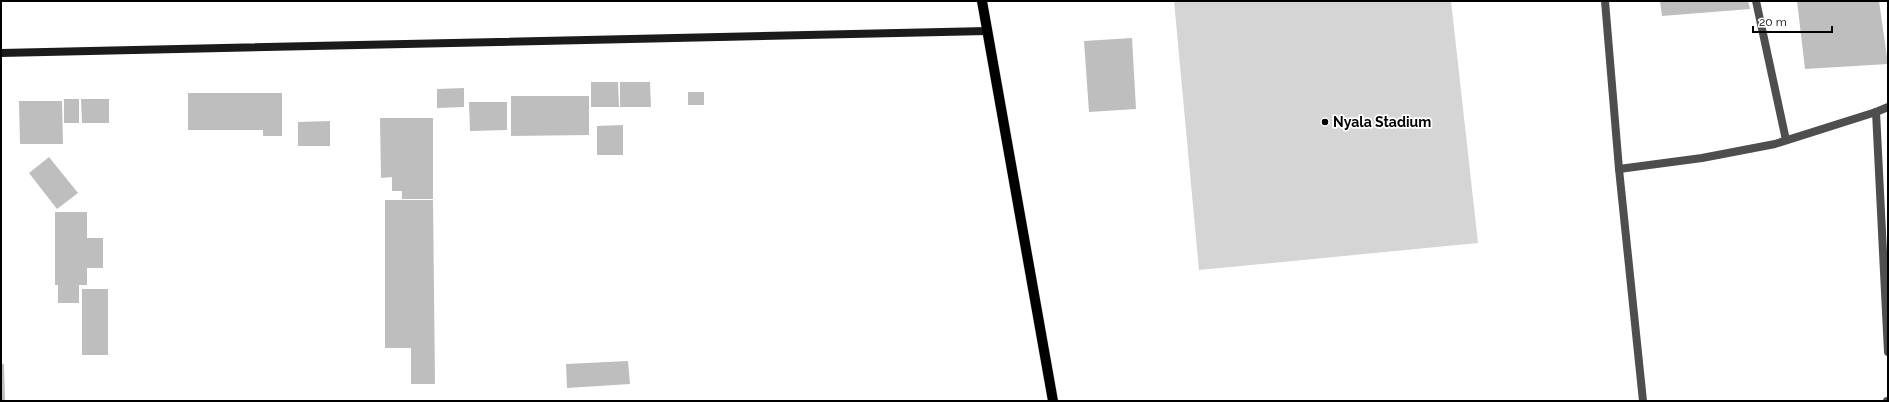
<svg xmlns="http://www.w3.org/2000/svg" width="1889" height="402" font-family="Raleway,sans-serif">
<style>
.green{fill:#d5d5d5}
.building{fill:#bebebe}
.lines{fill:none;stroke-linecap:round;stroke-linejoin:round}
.primary-casing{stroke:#dbdbdb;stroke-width:11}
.lane{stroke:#4e4e4e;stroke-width:8}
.secondary{stroke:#1b1b1b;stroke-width:8}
.primary{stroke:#000;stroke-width:10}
.poi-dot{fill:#000;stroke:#fff;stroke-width:1.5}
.labels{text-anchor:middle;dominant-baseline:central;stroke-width:3.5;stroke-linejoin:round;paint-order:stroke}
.poi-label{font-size:14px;font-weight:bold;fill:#000;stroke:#fff;text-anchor:start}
</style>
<rect width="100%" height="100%" fill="#fff"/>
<polygon class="green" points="1174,1 1451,1 1478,243 1199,270"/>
<g class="building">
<polygon points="1660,1 1748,1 1750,9 1662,16"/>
<polygon points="1797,1 1879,1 1888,64 1805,69"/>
<polygon points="1132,38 1136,109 1089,112 1084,41"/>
<polygon points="591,82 618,82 619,107 591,107"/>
<polygon points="620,82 650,82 651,107 620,107"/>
<polygon points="464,88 464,107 437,108 437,89"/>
<rect x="688" y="92" width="16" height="13"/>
<polygon points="188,93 282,93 282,136 263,136 263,130 188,130"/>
<polygon points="511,96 589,96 589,135 511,136"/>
<rect x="64" y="99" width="15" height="24"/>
<polygon points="81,99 109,99 109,123 82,123"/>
<polygon points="19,101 62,101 63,144 20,144"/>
<polygon points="469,102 507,102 507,130 470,131"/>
<polygon points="380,118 433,118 433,199 402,199 402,191 392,191 392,177 381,178"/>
<polygon points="330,121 330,146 298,146 298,122"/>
<polygon points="623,125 623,155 597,155 597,126"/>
<polygon points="49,157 78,193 57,209 29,173"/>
<polygon points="385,200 433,200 435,384 411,384 411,348 385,348"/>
<polygon points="55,212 87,212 87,238 103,238 103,268 87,268 87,285 79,285 79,303 58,303 58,285 55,285"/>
<rect x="82" y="289" width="26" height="66"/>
<polygon points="628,361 630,384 567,388 566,364"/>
<polygon points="1,364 4,364 5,401 1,401"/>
</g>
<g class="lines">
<g class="primary-casing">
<polyline id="primary" points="982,1 1053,401"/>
</g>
<g class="lane">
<polyline points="1605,1 1619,169 1643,401"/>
<polyline points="1756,1 1786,140"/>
<polyline points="1876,112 1888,352"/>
<polyline points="1619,169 1702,158 1775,144 1876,112 1888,107"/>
<polyline points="1887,401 1888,401"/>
</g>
<polyline class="secondary" points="1,53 987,31"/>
<use href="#primary" class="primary"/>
</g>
<circle class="poi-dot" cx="1325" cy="122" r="4"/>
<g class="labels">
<g class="poi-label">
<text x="1333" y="122">Nyala Stadium</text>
</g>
</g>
<rect width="1889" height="402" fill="none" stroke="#000000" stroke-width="4"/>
<path d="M1753 26v6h79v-6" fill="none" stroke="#000000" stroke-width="2"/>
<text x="1759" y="26" font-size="12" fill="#000000" stroke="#ffffff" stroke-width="3" paint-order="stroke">20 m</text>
</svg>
